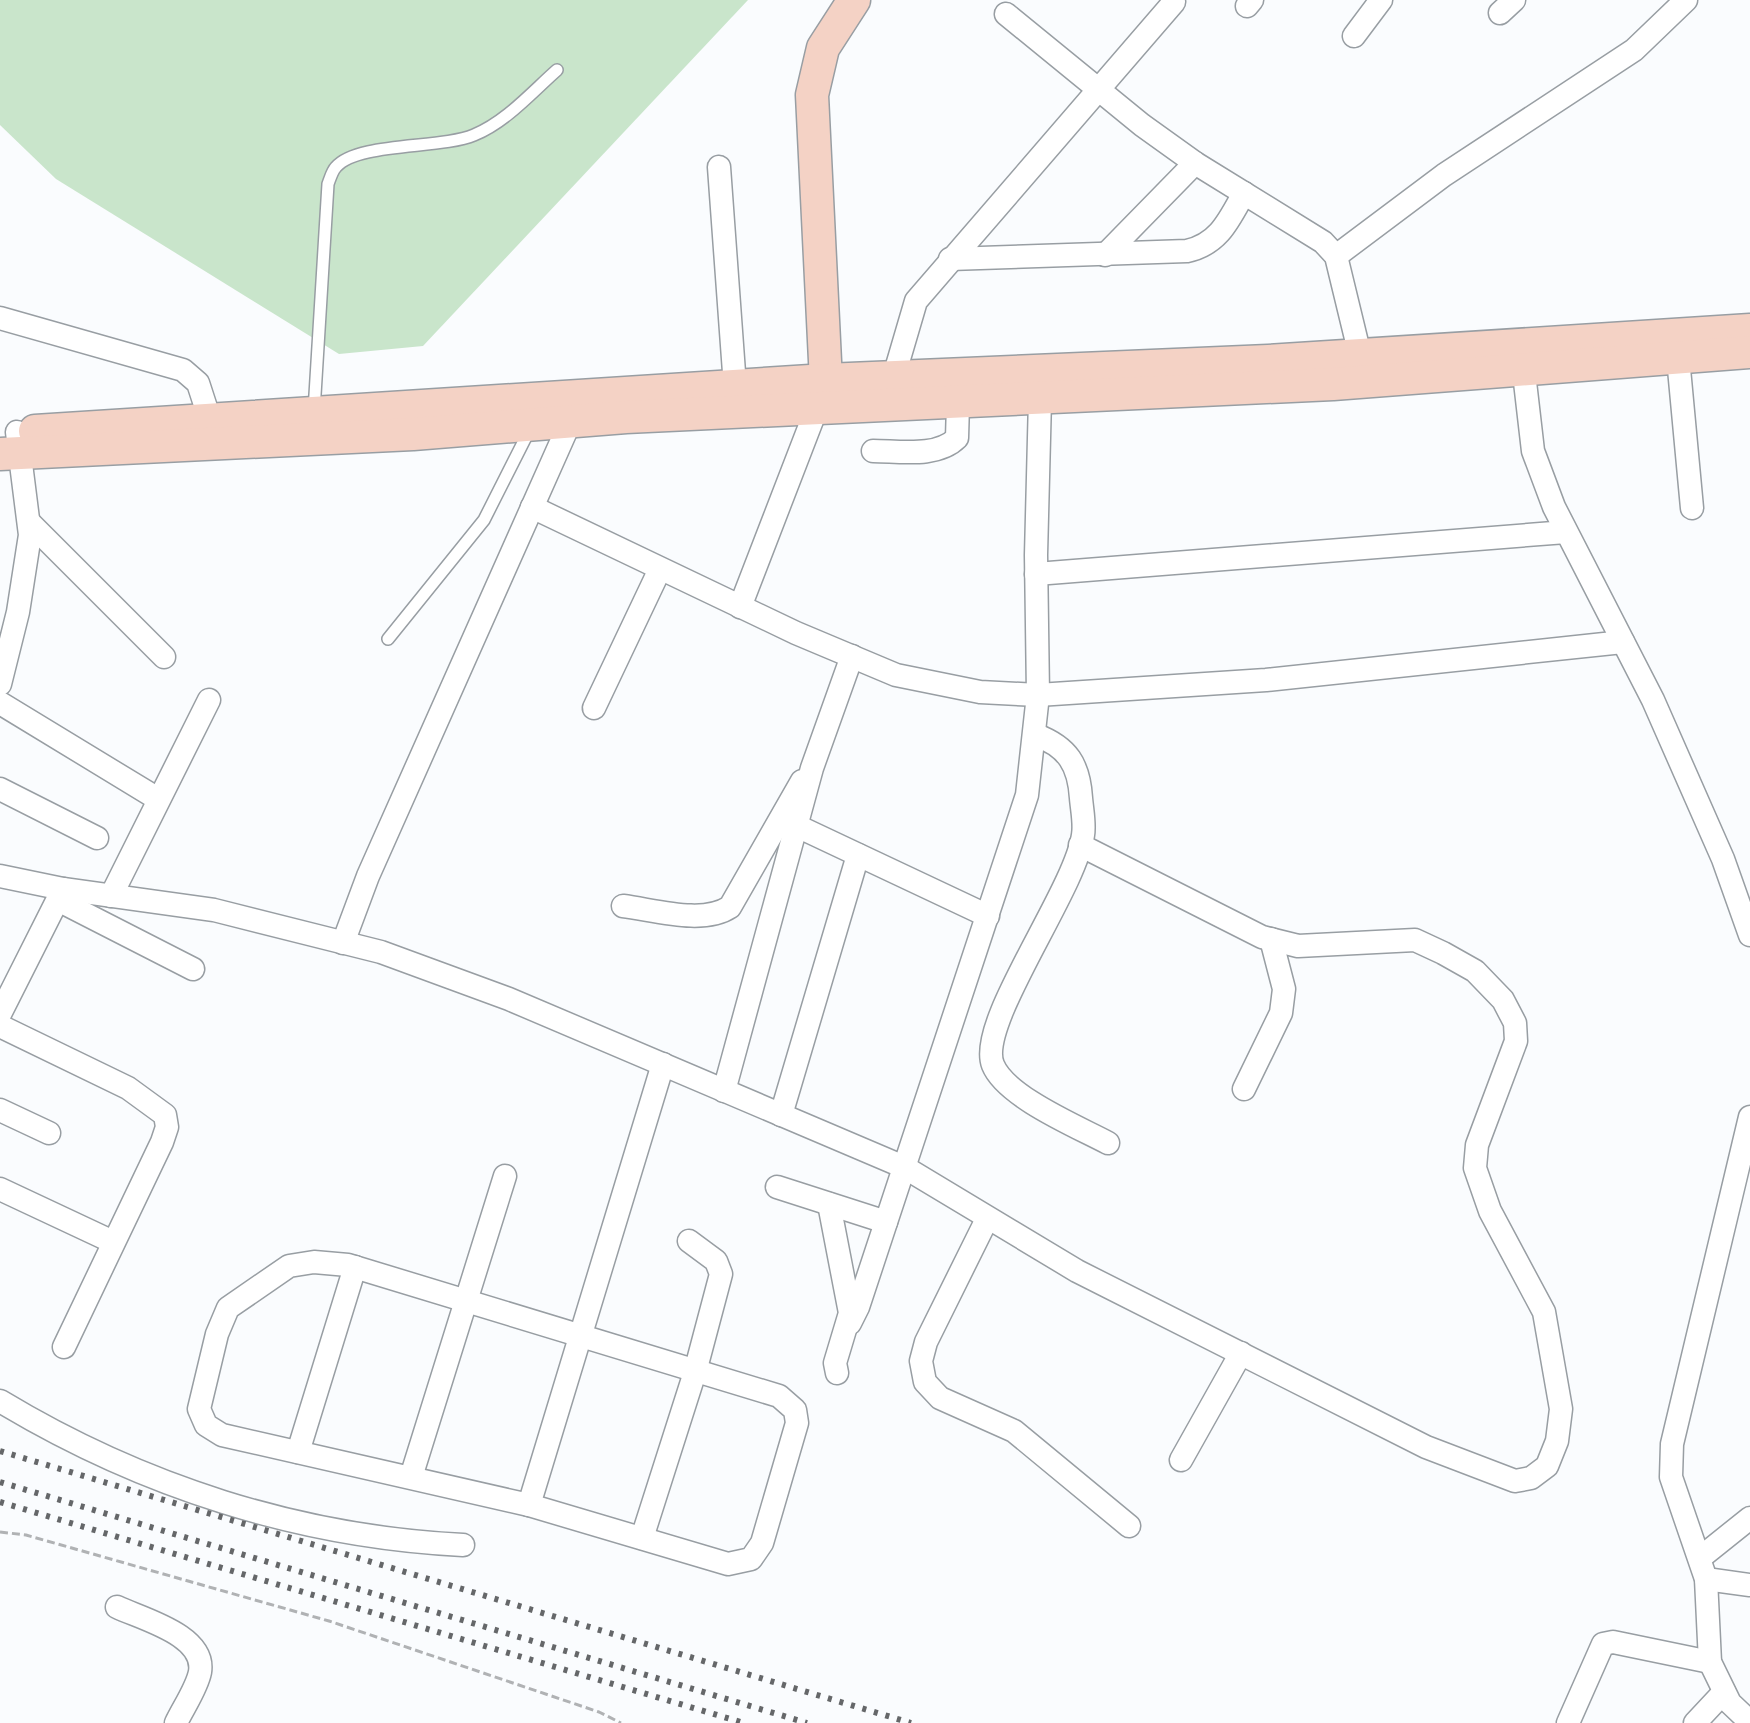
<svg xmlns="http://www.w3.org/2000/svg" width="1750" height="1723" font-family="'DejaVu Sans',sans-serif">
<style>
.green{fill:#c9e5cb}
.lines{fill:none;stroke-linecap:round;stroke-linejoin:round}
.lane-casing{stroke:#989ea3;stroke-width:14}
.street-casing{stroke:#989ea3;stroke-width:25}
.secondary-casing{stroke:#989ea3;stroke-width:35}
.path{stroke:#b0b2b4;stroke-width:3;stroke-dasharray:8 4;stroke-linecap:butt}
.lane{stroke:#fff;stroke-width:11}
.street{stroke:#fff;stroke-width:22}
.secondary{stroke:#f4d2c5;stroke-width:32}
.rail{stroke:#656769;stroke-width:6;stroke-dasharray:4 8;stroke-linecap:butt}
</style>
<rect width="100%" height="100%" fill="#fafcfe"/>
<polygon class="green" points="0,0 748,0 423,346 339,354 56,179 0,125"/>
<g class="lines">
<g class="lane-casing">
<g id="lane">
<path d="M314,411l14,-227c2,-5 4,-13 8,-17 21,-25 105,-18 138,-32 32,-13 58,-43 83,-65"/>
<polyline points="388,639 484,520 530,429"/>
</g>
</g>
<g class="street-casing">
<g id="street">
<polyline points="1247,6 1252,0"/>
<polyline points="1500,13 1514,0"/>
<polyline points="1006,14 1142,125 1195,163 1323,242 1336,256 1360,355"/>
<polyline points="1354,36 1381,0"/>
<polyline points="719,167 736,400"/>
<polyline points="1105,255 1195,163"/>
<polyline points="1336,256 1444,175 1634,50 1686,0"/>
<path d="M950,259l237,-8c32,-7 42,-31 57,-58"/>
<polyline points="0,318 183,370 198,383 210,420"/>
<polyline points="1522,356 1533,451 1554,507 1653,700 1723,859 1750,935"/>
<polyline points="1678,358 1692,508"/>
<polyline points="894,376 916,301 1174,2"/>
<path d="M873,451c26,0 64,7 84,-13l1,-34"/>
<polyline points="532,507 796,633 896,675 980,692 1038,695 1266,680 1623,642"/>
<polyline points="29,522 164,657"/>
<polyline points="1036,574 1566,532"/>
<polyline points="740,607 816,410"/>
<polyline points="0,684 18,612 30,535 17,432"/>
<polyline points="0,703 158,799"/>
<polyline points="594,708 660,569"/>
<path d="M1036,735c32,12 43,30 45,63 1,12 4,26 2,37 -8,56 -107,189 -90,230 13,32 85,62 115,78"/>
<polyline points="0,789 97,838"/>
<polyline points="797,826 988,916"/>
<polyline points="0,876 63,889 214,910 381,952 509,999 904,1167 1077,1271 1426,1447 1515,1481 1531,1478 1547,1466 1557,1441 1561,1409 1544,1312 1490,1211 1475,1168 1477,1145 1516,1041 1515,1023 1503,1000 1475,971 1443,953 1415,940 1298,946 1262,937 1080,845"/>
<polyline points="111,896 209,700"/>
<polyline points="58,900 193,969"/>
<path d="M623,906c32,4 80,19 107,1l72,-126"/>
<polyline points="343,943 368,876 575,411"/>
<polyline points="0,1014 63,889"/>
<polyline points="0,1026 128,1088 165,1115 167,1127 162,1142 64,1347"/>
<polyline points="1244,1089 1281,1013 1284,989 1271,939"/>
<polyline points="724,1091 812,768 852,656"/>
<polyline points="0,1110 49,1133"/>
<polyline points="781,1115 858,855"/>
<polyline points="1750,1117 1672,1444 1671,1477 1706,1579 1710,1662 1730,1703 1750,1722"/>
<polyline points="777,1187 886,1222"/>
<polyline points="0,1189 113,1242"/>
<polyline points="829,1204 850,1313 835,1363 837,1373"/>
<polyline points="987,1219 926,1342 921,1361 925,1382 940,1398 1014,1431 1129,1526"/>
<polygon points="314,1262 348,1265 779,1396 795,1410 797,1423 762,1543 751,1559 728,1564 529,1505 222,1435 206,1425 199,1409 217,1334 228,1308 289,1266"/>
<polyline points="850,1323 858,1307 1027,795 1038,695 1036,555 1040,399"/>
<path d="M0,1401c141,85 299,136 463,144"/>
<polyline points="298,1452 355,1267"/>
<polyline points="1181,1460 1241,1353"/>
<polyline points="411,1477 505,1176"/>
<polyline points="529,1505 663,1064"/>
<polyline points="642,1538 695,1372 721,1274 716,1261 689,1241"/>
<polyline points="1700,1558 1750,1518"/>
<polyline points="1706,1579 1750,1585"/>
<path d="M117,1607c25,12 89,28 83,65 -3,16 -17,36 -24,51"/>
<polyline points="1568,1723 1603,1644 1613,1642 1710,1662"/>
<polyline points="1695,1723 1724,1692"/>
</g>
</g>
<g class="secondary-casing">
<g id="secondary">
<polyline points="827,402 812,95 823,48 854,0"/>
<polyline points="35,431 826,380 1268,361 1750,330"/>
<polyline points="0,454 413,434 626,417 1333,384 1750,352"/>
</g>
</g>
<polyline class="path" points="0,1532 26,1535 329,1621 599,1712 621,1723"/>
<use href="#lane" class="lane"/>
<use href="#street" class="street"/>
<use href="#secondary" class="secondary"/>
<g class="rail">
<polyline points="0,1451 911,1723"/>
<polyline points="0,1482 807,1723"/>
<polyline points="0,1502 744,1723"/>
</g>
</g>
</svg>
